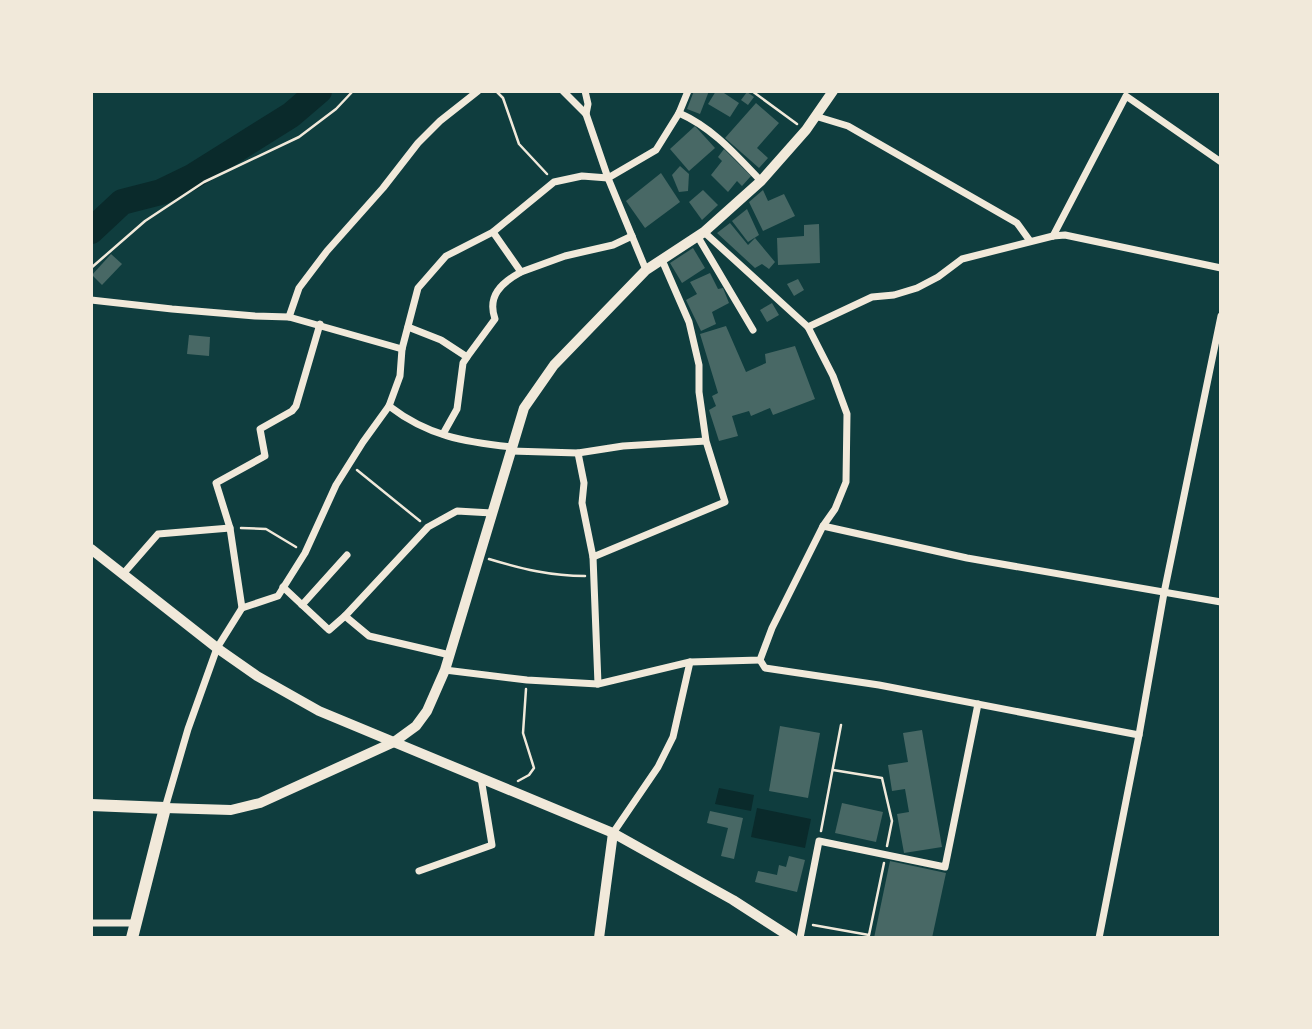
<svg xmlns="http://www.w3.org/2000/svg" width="1312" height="1029" font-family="Helvetica,sans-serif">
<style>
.water{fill:#0a2a2b}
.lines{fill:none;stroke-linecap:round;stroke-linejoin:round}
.river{stroke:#0a2a2b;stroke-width:26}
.building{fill:#486865}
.path{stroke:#f1e9da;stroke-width:2.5}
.minor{stroke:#f1e9da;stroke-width:7}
.tertiary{stroke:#f1e9da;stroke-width:10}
.secondary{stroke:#f1e9da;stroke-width:12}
</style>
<rect width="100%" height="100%" fill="#0f3d3e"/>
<g class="water">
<polygon points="719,788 754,795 751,811 715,804"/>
<polygon points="757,808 811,819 805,848 751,837"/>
</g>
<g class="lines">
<polyline class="river" points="91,231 122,202 161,192 192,177 291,115 319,91"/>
</g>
<g class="building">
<polygon points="694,91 709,91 700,114 687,109"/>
<polygon points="716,91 721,91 739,103 730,117 708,104"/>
<polygon points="747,92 754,97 748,105 741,100"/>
<polygon points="756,103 779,123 757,148 768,158 759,168 725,138"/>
<polygon points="695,126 715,148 689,171 670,149"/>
<polygon points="724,149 751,176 742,186 737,181 728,192 711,175 722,161 718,157"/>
<polygon points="680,166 689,174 688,191 679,192 672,175"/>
<polygon points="661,173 680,202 645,228 626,201"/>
<polygon points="703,190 718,205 702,220 689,202"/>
<polygon points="763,190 768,201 784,194 795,216 763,231 749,202"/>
<polygon points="747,209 759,235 748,242 732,221"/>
<polygon points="730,223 748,245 755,238 775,262 769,269 762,264 755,268 717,233"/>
<polygon points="819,224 820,263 778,265 777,238 804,236 804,225"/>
<polygon points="693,248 705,268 682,283 670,263"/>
<polygon points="111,254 122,264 102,285 92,275"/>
<polygon points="710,273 718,289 723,288 729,303 712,312 716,324 701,331 686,300 697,294 690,282"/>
<polygon points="798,279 804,290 794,296 787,284"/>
<polygon points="772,303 779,315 767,322 760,310"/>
<polygon points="726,326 746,372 766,363 765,354 795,346 815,399 773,415 770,408 751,416 749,411 732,416 738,436 719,441 709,410 716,406 712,396 718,393 700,334"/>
<polygon points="189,335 210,337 209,356 187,354"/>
<polygon points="780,726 820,733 808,798 769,791"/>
<polygon points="922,730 942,847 904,853 897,814 909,812 905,789 892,791 888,765 908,762 903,733"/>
<polygon points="842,803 883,812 876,842 835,833"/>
<polygon points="710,811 743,818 734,859 721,856 728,828 707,823"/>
<polygon points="789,856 805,860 797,892 755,882 758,871 777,875 779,865 786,867"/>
<polygon points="890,861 946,873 932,938 874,938"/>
</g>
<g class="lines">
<g class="path">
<polyline points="496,91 503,98 519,144 547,174"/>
<polyline points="752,91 797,124"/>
<polyline points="91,268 145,221 204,182 299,137 336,109 353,91"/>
<polyline points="357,470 420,521"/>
<polyline points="241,528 266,529 296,547"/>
<path d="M489,559c33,10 62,17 96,17"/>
<polyline points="833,770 882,778 892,821 887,846"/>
<polyline points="518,781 529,775 534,768 523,733 526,689"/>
<polyline points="821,831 841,725"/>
<polyline points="813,925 869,935 884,863"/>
</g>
<g class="minor">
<polyline points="563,91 586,114 608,178 646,270"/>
<polyline points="585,91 588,104 586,114"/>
<path d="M679,113c34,15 56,41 82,68"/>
<polyline points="815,116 848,126 1017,223 1030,241"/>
<polyline points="1053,236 1126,96 1221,162"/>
<polyline points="698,237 753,330"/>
<polyline points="662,260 689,322 699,365 699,392 706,441 725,502 593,557 582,503 584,483 578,453 623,446 706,441"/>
<polyline points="521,272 565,256 613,245 632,236"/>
<polyline points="91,300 172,309 255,316 289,317 402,349"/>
<polyline points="289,317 299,288 327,251 383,188 418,143 440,121 478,91"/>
<polyline points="408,327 441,340 467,357 463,363 457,409 443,434"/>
<polyline points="808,327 872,297 894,295 917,288 938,277 962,259 1053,236 1065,235 1221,268"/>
<path d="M467,357l28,-38c-8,-23 6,-36 26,-47l-28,-40"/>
<path d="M389,406c39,30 75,36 123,41"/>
<polyline points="511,451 578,453"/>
<polyline points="823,526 967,558 1221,602"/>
<polyline points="593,557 598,684"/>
<polyline points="123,574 158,534 230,528"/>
<polyline points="283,587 329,630 345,616 369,636 450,655"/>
<polyline points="302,605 347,555"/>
<polyline points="242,608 230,528 216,483 265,456 260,429 292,411 296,406 320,324"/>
<polyline points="345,616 428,527 457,511 492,513"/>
<polyline points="760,660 765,668 879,685 1139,735"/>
<polyline points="445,670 527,680 598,684 690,662 760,660 772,628 823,526 835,509 846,482 847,414 833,376 808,327 704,232"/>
<polyline points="165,808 188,729 217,648 242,608 278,596 305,553 336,485 363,442 389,406 400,376 402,349 418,288 446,256 493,232 554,182 582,176 608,178 656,150 679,113 688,91"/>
<polyline points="613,833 658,767 673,737 690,662"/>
<polyline points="419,871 492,845 481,778"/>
<polyline points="91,923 136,923"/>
<polyline points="800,938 819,841 945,867 978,704"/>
<polyline points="1099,938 1139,735 1164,593 1221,316"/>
</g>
<g class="tertiary">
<polyline points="91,549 217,648 257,676 319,711 613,833 733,900 792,938"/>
<polyline points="165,808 231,810 260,803 394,742 416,726 427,711 445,670 524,408 554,365 646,270 704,232 761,181 806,130 833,91"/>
<polyline points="599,938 613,833"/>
</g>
<polyline class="secondary" points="91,805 165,808 132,938"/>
</g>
<rect width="1312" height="1029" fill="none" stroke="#f1e9da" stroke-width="186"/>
</svg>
